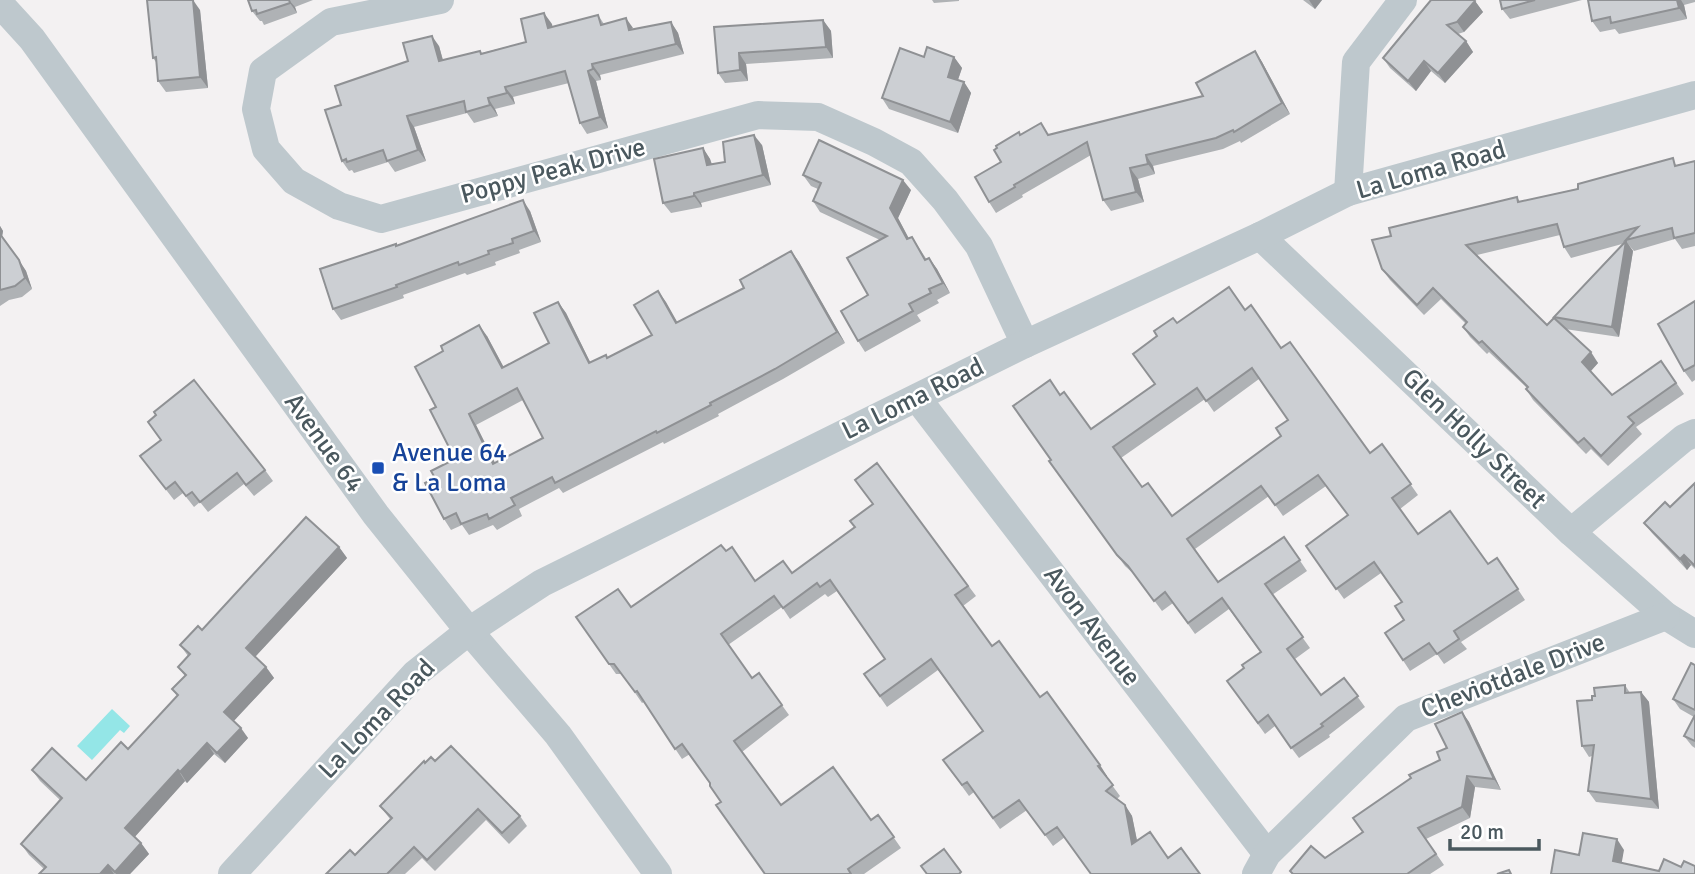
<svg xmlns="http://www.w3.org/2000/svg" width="1695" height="874" font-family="Signika,sans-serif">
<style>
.water{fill:#94e6e7}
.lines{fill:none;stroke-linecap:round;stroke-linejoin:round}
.minor{stroke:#bec8cd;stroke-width:28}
.wall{fill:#afb2b5;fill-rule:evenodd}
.shaded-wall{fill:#8f9194}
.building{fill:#cccfd3;stroke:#8f9194;stroke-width:2;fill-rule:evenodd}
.transit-dot{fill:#1a4fb4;stroke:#fff;stroke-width:2.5}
.labels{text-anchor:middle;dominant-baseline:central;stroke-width:5;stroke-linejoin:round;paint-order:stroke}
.street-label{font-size:26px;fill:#4a585e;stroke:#fff}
.transit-label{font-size:26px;fill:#164399;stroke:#fff;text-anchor:start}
</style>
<rect width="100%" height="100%" fill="#f3f1f2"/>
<polygon class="water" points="112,709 130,726 124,733 120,730 92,760 77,746"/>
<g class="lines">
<g class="minor">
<polyline points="440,0 331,22 263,71 256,109 266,149 294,181 339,206 381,219 758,115 818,117 874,142 911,162 945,200 979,246 1025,344"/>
<polyline points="0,4 32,39 376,515 469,631 558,735 658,874"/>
<polyline points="1348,192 1356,62 1403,0"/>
<polyline points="1260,236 1571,532 1666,616 1695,634"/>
<polyline points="917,398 1267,854"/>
<polyline points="1571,532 1684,438 1695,433"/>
<polyline points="232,874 415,674 469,631 542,583 1025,344 1260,236 1348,192 1695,95"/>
<polyline points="1256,874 1267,854 1406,718 1666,616"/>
</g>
</g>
<g class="wall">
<polygon points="248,0 313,0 295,7 297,13 264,25 262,21 260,21 252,11"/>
<polygon points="932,0 959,0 959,1 934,3"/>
<polygon points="1303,0 1322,0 1315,9"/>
<polygon points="1500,0 1582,0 1510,19 1502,9"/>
<polygon points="1588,0 1695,0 1695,2 1684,5 1687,19 1619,34 1615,29 1600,32 1592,21"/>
<polygon points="1475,1 1483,12 1464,32 1458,34 1466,41 1473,52 1445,83 1431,71 1416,91 1390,68 1383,58"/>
<polygon points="200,10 208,88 166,92 158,81 156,62 153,58"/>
<polygon points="544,13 552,27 598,15 604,24 634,29 671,22 678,33 684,54 600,75 601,80 596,81 608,128 587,134 580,123 569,83 513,97 515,104 495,109 498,116 474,123 467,113 414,127 426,161 395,172 388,162 354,173 352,170 349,171 342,161 341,105 408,61 439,46 443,60 482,53 526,42"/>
<polygon points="823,20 831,31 833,58 746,64 748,81 725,83 718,73 714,27"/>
<polygon points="1255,51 1262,62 1290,114 1241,143 1240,141 1223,149 1153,166 1155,174 1138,179 1144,202 1111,211 1103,200 1091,155 1022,195 1023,197 996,213 989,202 1001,162 1020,135 1049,135 1203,96"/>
<polygon points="924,57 954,57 962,68 958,80 964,82 971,93 958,133 889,109 882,98"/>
<polygon points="762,145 771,185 701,203 702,207 671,213 663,203 703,148 710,159 712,164 725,162"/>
<path d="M1695,161v85l-13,3 -7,-10 -41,12 -7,-8 6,8 -14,86 -54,-8 33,34 -8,9 22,23 49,-34 23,33 -48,33 6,7 -34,32 -17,-17 -5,5 -53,-54 -7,-11 1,-1 -38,-36 -2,2 -17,-17 -7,-10 3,-3 -25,-25 -17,16 -34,-35 -8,-11 9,-33 126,-39 3,5zM1560,235l4,12 7,11 51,-14 -75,81 -70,-70z"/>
<polygon points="803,175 911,190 898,218 909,239 912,237 927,260 929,258 937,269 950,293 937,300 939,303 917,315 921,321 865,352 858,341 880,240 820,212 813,201 818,189 811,186"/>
<polygon points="530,211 541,242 519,250 520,253 495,262 496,265 467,275 465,273 403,295 404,298 341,320 333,309 397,245"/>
<polygon points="0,226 3,231 2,236 26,271 32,289 22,297 9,300 0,306"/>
<path d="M791,251l8,11 46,81 -62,36 -65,35 1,2 -55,28 -1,-2 -100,51 -4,-5 -40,21 3,7 -25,14 -4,-5 -24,10 -7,-10 -11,5 -7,-11 -9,-41 20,-19 -19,-52 7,-56 44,-15 17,32 45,-25 9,-41 8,11 24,49 18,-4 44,-23 6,-44 19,32 67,-35zM523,400l20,38 -48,25 -19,-38z"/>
<polygon points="1695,301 1695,380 1692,382 1684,371"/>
<path d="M1245,310l36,38 89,105 12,-9 36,51 -18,14 18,25 70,30 9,-6 28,42 -64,42 6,7 -23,15 -7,-10 -27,17 -25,-38 19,-13 -2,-18 -21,-29 -37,26 -38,-53 42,-31 -22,-29 -43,30 -14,-20 -74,53 23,33 66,-45 23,34 -35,24 38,53 -15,11 26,36 23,-17 21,29 -36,28 1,2 -31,21 -24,-32 -10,8 -38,-53 17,-13 16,-16 -31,-43 -34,25 -22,-31 -11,8 -26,-35 -11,-10 -76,-105 2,-1 9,-65 31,34 64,-45 22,-61zM1259,379l29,41 -7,16 -109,80 -30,-29 -21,-29 84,-59 9,13z"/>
<polygon points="140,456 265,470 273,481 254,496 244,484 208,512 200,502 194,507 183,493 174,500"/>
<polygon points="877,463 976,596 963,606 992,646 1040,697 1107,776 1106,777 1120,796 1117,799 1125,805 1132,816 1137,841 1200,874 1065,837 1053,846 1027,810 1000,829 974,792 969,796 943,760 983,731 938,670 887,707 864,674 885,659 837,591 828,597 825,594 790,619 782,607 728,645 752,678 759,673 789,715 742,752 781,805 871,820 878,815 901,848 864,874 765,874 710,784 690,754 682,759 644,702 642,703 622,674 616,674 576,617 631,607 726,551 755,581 792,573 855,527 873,505"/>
<polygon points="1695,483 1695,569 1691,565 1687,570 1652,533 1644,523 1670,507"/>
<polygon points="339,547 347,558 255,657 266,667 274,678 233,721 248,738 225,763 214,754 187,783 185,781 135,836 141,843 149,854 130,874 39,874 44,869 29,855 21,844 60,800 40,781 32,770 86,780 128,749 177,696 172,689 185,676 178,667 188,656 180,645 202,630"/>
<polygon points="1695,665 1695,748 1692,746 1684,736 1694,717 1680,709 1673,699"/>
<polygon points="1625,685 1630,693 1641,692 1649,702 1659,809 1596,802 1588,791 1592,756 1589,757 1582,746 1592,700"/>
<polygon points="1462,712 1469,722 1501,790 1475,787 1470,818 1426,839 1444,865 1430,874 1292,874 1290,871 1325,858 1363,832 1440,760"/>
<polygon points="435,761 520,816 527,826 509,844 486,820 435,871 422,858 405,874 326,874 355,855 390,819 380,806 425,763"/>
</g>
<g class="shaded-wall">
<polygon points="193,0 200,10 208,88 200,77"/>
<polygon points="289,0 295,7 297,13 290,3"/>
<polygon points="1309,0 1322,0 1315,9"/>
<polygon points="1677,0 1681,0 1684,5 1687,19 1679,8"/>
<polygon points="1475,1 1483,12 1464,32 1457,22"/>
<polygon points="544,13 552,24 555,39 548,28"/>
<polygon points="626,18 633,28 629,30"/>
<polygon points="823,20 831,31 833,58 826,47"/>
<polygon points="671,22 678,33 684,54 676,44"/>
<polygon points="432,36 439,46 446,72 439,61"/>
<polygon points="1466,41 1473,52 1445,83 1438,73"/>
<polygon points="1255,51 1262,62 1290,114 1282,103"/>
<polygon points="739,53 746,64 748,81 740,70"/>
<polygon points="954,57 962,68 955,88 948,77"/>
<polygon points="1424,61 1431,71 1416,91 1408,81"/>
<polygon points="592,64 600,75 601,80 593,69"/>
<polygon points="588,71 596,81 608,128 600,117"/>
<polygon points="964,82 971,93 958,133 950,122"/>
<polygon points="505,87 513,97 515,104 507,93"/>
<polygon points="488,98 495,109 498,116 490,105"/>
<polygon points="407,116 414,127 426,161 418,150"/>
<polygon points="754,135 762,145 771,185 763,175"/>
<polygon points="703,148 710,159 715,176 707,165"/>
<polygon points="1146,155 1153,166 1155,174 1148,164"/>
<polygon points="1130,168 1138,179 1144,202 1136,192"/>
<polygon points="903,180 911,190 898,218 915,250 907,239 890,208"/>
<polygon points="694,193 701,203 702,207 694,196"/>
<polygon points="523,200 530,211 541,242 534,231"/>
<polygon points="0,226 3,231 2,237 0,234"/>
<polygon points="1626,241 1633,251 1619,337 1612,327"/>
<polygon points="791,251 799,262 845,343 837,332"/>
<polygon points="929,258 937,269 950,293 943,283"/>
<polygon points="19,260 26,271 32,289 25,278"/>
<polygon points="658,291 666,302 684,334 676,323"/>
<polygon points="558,302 566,313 596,374 589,363"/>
<polygon points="479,325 487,336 510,379 502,368"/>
<polygon points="1591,352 1598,363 1589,373 1582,362"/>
<polygon points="469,414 476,425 501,475 493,464"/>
<polygon points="339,547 347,558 253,659 246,648"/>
<polygon points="1684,555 1691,565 1687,570 1680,559"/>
<polygon points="266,667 274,678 232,723 224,712"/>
<polygon points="1641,692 1649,702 1659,809 1651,799"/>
<polygon points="1462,712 1469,722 1501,790 1494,779"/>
<polygon points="241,728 248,738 225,763 217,753"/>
<polygon points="207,743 214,754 187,783 180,772"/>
<polygon points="1100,765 1107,776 1106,777 1098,766"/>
<polygon points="178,770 185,781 133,839 125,828"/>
<polygon points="1467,776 1475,787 1470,818 1462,807"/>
<polygon points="1125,805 1132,816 1140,855 1132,844"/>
<polygon points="1617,839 1624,850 1620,872 1613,861"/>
<polygon points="141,843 149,854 130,874 116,874 115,872"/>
<polygon points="108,865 114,874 100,874"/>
</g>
<g class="building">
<polygon points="147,0 193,0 200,77 158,81 156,57 153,58"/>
<polygon points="248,0 289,0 290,3 257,14 256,10 252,11"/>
<polygon points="1431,0 1474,0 1475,1 1457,22 1447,25 1466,41 1438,73 1424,61 1408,81 1383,58"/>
<polygon points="1500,0 1535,0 1502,9"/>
<polygon points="1588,0 1677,0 1679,8 1611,23 1610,17 1592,21"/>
<polygon points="544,13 548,28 598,15 601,25 626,18 629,30 671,22 676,44 592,64 593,69 588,71 600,117 580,123 565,71 505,87 507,93 488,98 490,105 466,112 464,101 407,116 418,150 387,161 383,150 347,162 346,159 342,161 325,110 341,105 335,86 408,61 403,43 432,36 439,61 480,51 481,54 526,42 521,19"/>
<polygon points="823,20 826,47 739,53 740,70 718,73 714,27"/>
<polygon points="927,47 954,57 948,77 964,82 950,122 882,98 900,48 924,57"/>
<polygon points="1255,51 1282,103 1234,132 1233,130 1216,138 1146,155 1148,164 1130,168 1136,192 1103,200 1087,142 1014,185 1015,187 989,202 975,177 1001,162 994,150 997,148 996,146 1019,132 1020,135 1041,123 1048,135 1203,96 1196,83"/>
<polygon points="754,135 763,175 694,193 694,196 663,203 654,159 703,148 707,165 725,162 723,142"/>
<polygon points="819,140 903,180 890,208 907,239 912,237 925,260 929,258 943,283 929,289 931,293 909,304 913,311 858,341 841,311 868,295 847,258 887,236 813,201 821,183 803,175"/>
<polygon points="1673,158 1675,166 1695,161 1695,233 1674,238 1672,228 1626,240 1638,227 1564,247 1557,224 1466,245 1547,325 1554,318 1591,352 1582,362 1612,395 1661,361 1676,383 1628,417 1634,423 1601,456 1584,438 1578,443 1526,389 1528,387 1482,341 1479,343 1463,327 1467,322 1433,288 1417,305 1382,269 1372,240 1391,236 1389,228 1517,197 1518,202 1578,189 1578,184"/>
<polygon points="523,200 534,231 512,239 513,243 488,251 489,254 459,265 458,262 396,285 397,287 333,309 320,269 396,244 396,246"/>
<polygon points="0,234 19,260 25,278 15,286 0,290"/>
<polygon points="1626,241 1612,327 1554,317"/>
<path d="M791,251l46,81 -62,37 -65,34 1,2 -54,28 -1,-2 -101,52 -3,-6 -41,21 4,7 -26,14 -2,-5 -26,10 -5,-11 -12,6 -19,-36 10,-5 -4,-7 24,-12 -25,-49 6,-3 -21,-40 28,-16 -2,-5 38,-21 23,43 47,-25 -15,-30 24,-11 31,61 17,-8 1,3 45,-23 -18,-30 24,-14 18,32 68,-35 -4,-8zM517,388l26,50 -50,26 -24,-50z"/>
<path d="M1229,287l16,23 6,-5 30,43 9,-6 80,111 12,-9 29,40 -19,14 26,36 32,-23 38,53 9,-6 21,31 -64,42 5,8 -22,15 -8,-11 -26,17 -18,-27 19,-13 -9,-14 7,-4 -28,-40 -38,27 -30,-43 42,-31 -30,-40 -43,30 -14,-19 -74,53 31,43 66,-45 16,23 -35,24 38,53 -16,12 34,46 23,-17 14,18 -37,28 2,2 -32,22 -23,-33 -10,8 -31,-42 17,-13 -2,-3 19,-13 -39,-54 -34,25 -23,-31 -11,9 -26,-35 -11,-11 -68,-94 2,-1 -38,-54 37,-26 10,15 4,-3 27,37 64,-45 -22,-30 24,-18 -3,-5 19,-13 4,5zM1252,368l36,52 -12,8 5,8 -109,80 -24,-33 -6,4 -29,-40 84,-59 9,13z"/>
<polygon points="1695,301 1695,365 1684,371 1658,324"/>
<polygon points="194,380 265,470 246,485 237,473 200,502 192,492 186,496 175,482 166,489 140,456 161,440 148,422 156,415 154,412"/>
<polygon points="877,463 968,586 955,595 992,646 999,641 1040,697 1047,692 1100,765 1098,766 1113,785 1106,791 1125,805 1132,844 1150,832 1168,858 1181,848 1200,874 1091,874 1057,827 1045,835 1019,800 993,818 967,782 962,785 943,760 983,731 931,659 880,696 864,674 885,659 830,580 820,587 817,583 783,608 774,596 721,634 752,678 759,673 782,705 734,741 781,805 833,767 871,820 878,815 894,837 848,869 851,874 765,874 716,805 721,802 710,786 710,783 682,744 675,749 637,691 635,692 614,664 609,664 576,617 618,589 631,607 721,545 726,551 732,547 755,581 783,561 792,573 855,527 850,521 873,504 855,480"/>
<polygon points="1695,483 1695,566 1684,555 1680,559 1644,523 1665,502 1670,507"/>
<polygon points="306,517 339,547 246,648 266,667 224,712 241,728 217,753 207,743 180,772 178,770 125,828 141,843 115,872 108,865 100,874 39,874 46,867 21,844 62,798 32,770 52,748 86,780 121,742 128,749 178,695 172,689 186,675 178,667 190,654 180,645 198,626 202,630"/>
<polygon points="1691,663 1695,665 1695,710 1673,699"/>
<polygon points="1625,685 1625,693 1641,692 1651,799 1588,791 1594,745 1582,746 1577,701 1592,700 1592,696 1595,696 1594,688"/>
<polygon points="1462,712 1494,779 1467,776 1462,807 1418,828 1436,854 1407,874 1293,874 1290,871 1311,846 1325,858 1363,832 1353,818 1411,778 1409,775 1440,760 1437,752 1447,748 1435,724"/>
<polygon points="1695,715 1695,741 1684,736"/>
<polygon points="451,746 520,816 502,833 478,809 427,860 414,847 387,874 326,874 350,850 355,855 392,818 380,806 424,761 425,763 431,757 435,761"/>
<polygon points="1583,833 1617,839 1613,861 1659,871 1664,859 1681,867 1684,861 1695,866 1695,874 1551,874 1555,850 1579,855"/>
<polygon points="944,849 961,872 959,874 927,874 921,866"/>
<polygon points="1509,870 1511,874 1497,874"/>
</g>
<rect class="transit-dot" x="371" y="461" width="14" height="14" rx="3.5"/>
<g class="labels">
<g class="street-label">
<text transform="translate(1431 170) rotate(-16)">La Loma Road</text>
<text transform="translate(553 171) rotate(-15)">Poppy Peak Drive</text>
<text transform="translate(913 399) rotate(-26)">La Loma Road</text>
<text transform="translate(1474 439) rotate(44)">Glen Holly Street</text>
<text transform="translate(324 443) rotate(54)">Avenue 64</text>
<text transform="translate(1092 626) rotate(53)">Avon Avenue</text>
<text transform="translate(1513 676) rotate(-21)">Cheviotdale Drive</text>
<text transform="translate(377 719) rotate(-46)">La Loma Road</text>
</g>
<g class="transit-label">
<text x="392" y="453">Avenue 64<tspan x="392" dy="30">&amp; La Loma</tspan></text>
</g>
</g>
<path d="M1450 839v10h89v-10" fill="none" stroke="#4a585e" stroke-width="3.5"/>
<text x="1460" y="839" font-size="21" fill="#4a585e" stroke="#ffffff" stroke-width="5" paint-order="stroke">20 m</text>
</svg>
